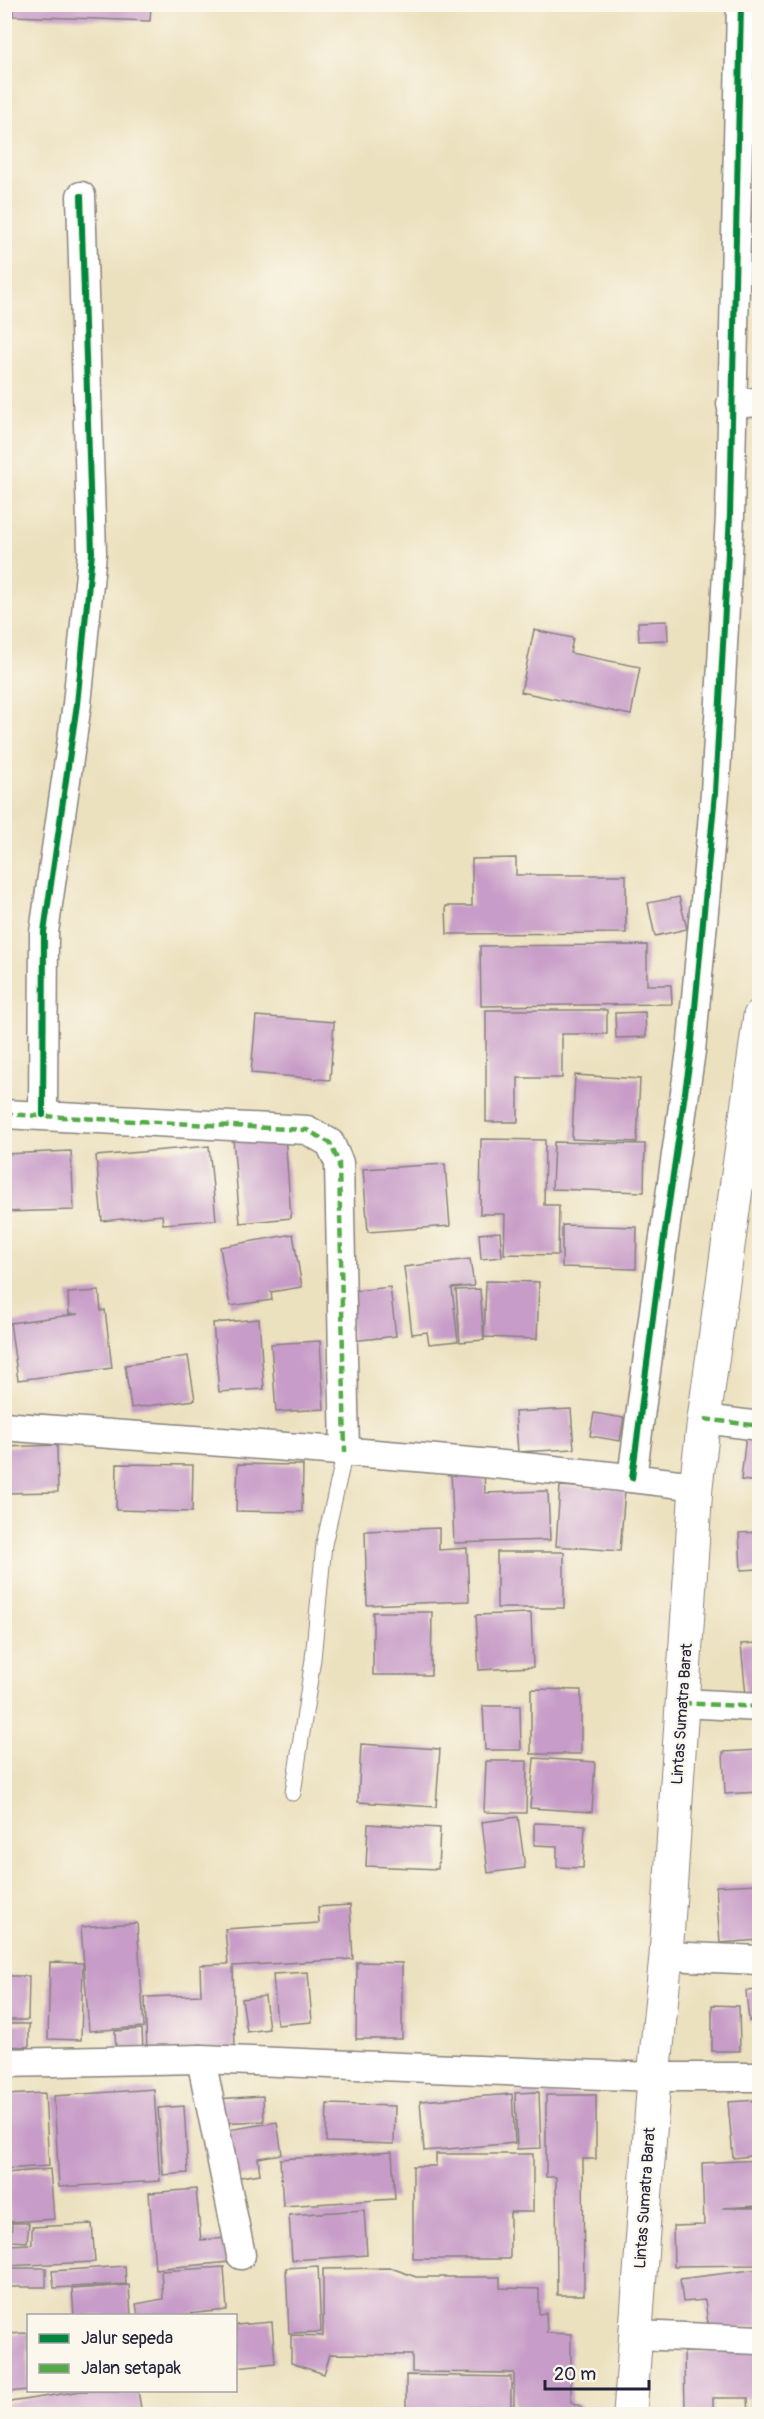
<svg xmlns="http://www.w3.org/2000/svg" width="764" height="2419" font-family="Pangolin,sans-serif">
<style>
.building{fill:#c79cc8}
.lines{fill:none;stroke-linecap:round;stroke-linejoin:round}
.lane-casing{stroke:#87827d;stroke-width:17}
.street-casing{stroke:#87827d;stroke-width:31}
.highway-casing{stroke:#87827d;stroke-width:35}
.lane{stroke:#fff;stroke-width:15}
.street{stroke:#fff;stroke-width:28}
.highway{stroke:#fff;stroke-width:33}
.quiet{stroke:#53aa46;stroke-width:4.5;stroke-dasharray:9 4.5;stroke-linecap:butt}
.cycleway-casing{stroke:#fbf7ec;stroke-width:10}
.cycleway{stroke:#00873e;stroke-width:6}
.labels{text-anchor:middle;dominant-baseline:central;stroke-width:4.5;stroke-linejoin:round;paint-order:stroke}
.street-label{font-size:16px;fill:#22223b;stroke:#fbf7ec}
</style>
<rect width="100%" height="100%" fill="#fbf7ec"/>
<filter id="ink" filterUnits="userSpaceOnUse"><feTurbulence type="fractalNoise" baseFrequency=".0167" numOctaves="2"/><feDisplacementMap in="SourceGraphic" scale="12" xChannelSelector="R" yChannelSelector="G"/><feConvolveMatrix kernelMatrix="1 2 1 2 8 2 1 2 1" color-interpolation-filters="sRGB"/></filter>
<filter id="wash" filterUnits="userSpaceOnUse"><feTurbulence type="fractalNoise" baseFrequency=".008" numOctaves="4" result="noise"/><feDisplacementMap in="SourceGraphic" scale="24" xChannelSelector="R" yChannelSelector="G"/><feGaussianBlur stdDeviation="1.35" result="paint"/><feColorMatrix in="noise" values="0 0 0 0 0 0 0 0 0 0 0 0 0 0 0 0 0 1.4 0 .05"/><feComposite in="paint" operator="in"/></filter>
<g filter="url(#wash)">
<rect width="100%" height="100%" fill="#ece1bf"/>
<g id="blocks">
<g class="building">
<polygon points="13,4 151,4 150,21 13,16"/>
<polygon points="667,621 668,640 639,641 638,622"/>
<polygon points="534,630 573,638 570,653 640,667 631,715 521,692"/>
<polygon points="516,858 516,875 626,875 626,933 447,934 446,906 472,906 472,859"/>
<polygon points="679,897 687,929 655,936 648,903"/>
<polygon points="647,945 647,985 671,985 672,1004 481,1006 480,946"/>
<polygon points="486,1010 607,1010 607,1034 562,1034 562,1078 518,1078 518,1122 486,1122"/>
<polygon points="645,1012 646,1037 616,1038 615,1013"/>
<polygon points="256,1016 334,1022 330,1080 251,1073"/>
<polygon points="575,1075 640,1079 637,1142 572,1139"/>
<polygon points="285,1135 291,1218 240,1223 233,1139"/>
<polygon points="481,1139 545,1140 544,1205 559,1205 558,1255 504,1254 505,1214 480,1214"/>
<polygon points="554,1142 645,1144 644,1192 552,1189"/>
<polygon points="209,1146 216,1220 163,1224 162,1215 102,1221 96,1156"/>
<polygon points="71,1151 74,1210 4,1212 4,1154"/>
<polygon points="445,1164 450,1226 368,1232 363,1169"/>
<polygon points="562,1225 637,1227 636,1269 562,1267"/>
<polygon points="500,1232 502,1257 481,1259 479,1234"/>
<polygon points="293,1234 302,1287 271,1292 272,1300 230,1306 220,1247"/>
<polygon points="470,1259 474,1286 452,1288 458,1341 429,1344 427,1332 412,1334 404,1267"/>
<polygon points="486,1281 539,1282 537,1339 484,1337"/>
<polygon points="390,1287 396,1336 352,1341 347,1292"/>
<polygon points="480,1289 484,1340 460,1342 456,1290"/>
<polygon points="99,1291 101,1311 105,1310 112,1368 18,1380 10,1323 79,1314 69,1314 68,1293"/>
<polygon points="259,1319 264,1389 219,1392 213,1323"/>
<polygon points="320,1341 324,1409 276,1412 271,1344"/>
<polygon points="188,1356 195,1400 131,1408 125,1365"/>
<polygon points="571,1409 574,1449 518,1452 515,1412"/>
<polygon points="594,1413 624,1418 620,1441 590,1436"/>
<polygon points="746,1434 759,1436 759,1482 741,1480"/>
<polygon points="57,1445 58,1492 4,1493 4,1447"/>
<polygon points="117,1464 193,1465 192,1512 116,1510"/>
<polygon points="238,1464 303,1465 302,1512 236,1511"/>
<polygon points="484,1470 485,1493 548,1491 550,1540 454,1543 451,1471"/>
<polygon points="560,1486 625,1490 620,1551 556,1546"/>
<polygon points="439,1528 439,1550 467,1548 469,1601 367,1605 365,1531"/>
<polygon points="759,1532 759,1569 741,1570 739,1533"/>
<rect x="497" y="1552" width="67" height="56"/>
<polygon points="373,1612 432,1612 431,1675 373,1675"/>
<polygon points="531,1613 533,1667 479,1670 476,1615"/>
<polygon points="759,1643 759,1695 746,1696 741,1644"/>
<polygon points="531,1689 581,1690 581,1754 531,1754"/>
<polygon points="483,1706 520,1706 521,1750 485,1750"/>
<polygon points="361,1744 440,1749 436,1807 358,1802"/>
<polygon points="759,1750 759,1792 725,1794 723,1752"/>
<polygon points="534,1758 595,1762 592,1812 530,1808"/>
<polygon points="486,1761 527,1761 526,1813 484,1812"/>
<polygon points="518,1817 525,1868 488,1873 482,1822"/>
<polygon points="534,1823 585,1825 583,1868 557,1867 557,1846 534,1845"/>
<polygon points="368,1824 440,1828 438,1869 366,1866"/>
<polygon points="759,1884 759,1940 720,1943 716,1886"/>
<polygon points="350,1905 353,1959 233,1966 235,2051 147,2053 145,1997 201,1995 200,1965 228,1964 225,1929 319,1923 318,1907"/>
<polygon points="137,1923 144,2027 89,2031 81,1927"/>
<polygon points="50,1962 83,1963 81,2040 48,2039"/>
<polygon points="357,1962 402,1963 402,2039 356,2039"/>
<polygon points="308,1972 312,2022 277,2025 273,1974"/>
<polygon points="5,1976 29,1976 28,2020 5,2020"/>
<polygon points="759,1990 759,2020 749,2021 746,1991"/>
<polygon points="265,1996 269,2029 247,2032 242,1999"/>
<polygon points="712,2005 739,2006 740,2051 712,2051"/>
<polygon points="5,2024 29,2024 29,2047 5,2046"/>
<polygon points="142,2029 143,2051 116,2052 115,2031"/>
<polygon points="154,2089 160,2181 59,2187 54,2096"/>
<polygon points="539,2092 541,2148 517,2149 515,2093"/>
<polygon points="45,2093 49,2166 4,2169 4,2095"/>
<polygon points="512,2094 515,2143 424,2151 420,2101"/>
<polygon points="546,2095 596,2095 596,2159 583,2159 584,2295 557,2295 556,2177 546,2177"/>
<polygon points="263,2096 264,2121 217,2123 216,2099"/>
<polygon points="759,2100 759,2155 733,2158 728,2102"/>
<polygon points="327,2104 395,2106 394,2144 326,2142"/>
<polygon points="184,2106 188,2173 163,2175 158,2108"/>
<polygon points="277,2122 282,2154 258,2158 260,2174 235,2178 228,2130"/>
<polygon points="392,2152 395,2199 283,2206 280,2159"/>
<polygon points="436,2154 533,2154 533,2212 510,2212 510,2259 413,2259 413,2166 436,2166"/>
<polygon points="759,2160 759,2206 723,2208 759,2208 759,2265 674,2266 673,2226 704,2225 702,2163"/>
<polygon points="50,2169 54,2219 10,2222 6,2173"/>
<polygon points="196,2189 201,2240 228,2238 230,2262 155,2269 149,2193"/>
<polygon points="364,2210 367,2255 292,2260 289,2215"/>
<polygon points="12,2223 29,2223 27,2242 11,2241"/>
<polygon points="92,2224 95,2262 4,2266 4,2245 32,2244 32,2227"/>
<polygon points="125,2266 126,2284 54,2288 52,2271"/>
<polygon points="318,2266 321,2332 289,2333 286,2268"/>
<polygon points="224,2267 227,2310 167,2316 138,2316 136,2304 163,2299 161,2271"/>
<rect x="4" y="2268" width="42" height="19"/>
<polygon points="391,2268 416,2277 500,2277 500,2288 539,2289 539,2314 546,2313 547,2333 571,2334 571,2402 581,2406 581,2414 478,2414 478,2412 514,2411 514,2373 412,2372 412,2355 330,2354 324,2374 291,2363 291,2335 323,2336 323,2269"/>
<polygon points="759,2269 759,2326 709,2332 705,2300 683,2302 680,2279"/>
<polygon points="129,2285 131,2316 74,2316 72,2289"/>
<polygon points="272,2322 275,2363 236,2367 236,2325"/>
<polygon points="28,2333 28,2390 8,2392 4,2334"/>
<polygon points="759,2351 759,2414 749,2414 748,2398 713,2398 713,2414 685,2414 684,2352"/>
<polygon points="406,2375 511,2377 511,2408 469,2407 469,2414 406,2414"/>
<polygon points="81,2391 138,2391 142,2414 4,2414 4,2403"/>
</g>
</g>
</g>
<g filter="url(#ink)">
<use href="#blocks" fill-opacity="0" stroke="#87827d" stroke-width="1.5"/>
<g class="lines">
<g class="lane-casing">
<polyline id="lane" points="293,1793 313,1659 324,1544 345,1452"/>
</g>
<g class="street-casing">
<g id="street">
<polyline points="731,404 760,402"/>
<polyline points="4,1114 307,1130 330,1143 339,1163 345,1452"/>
<polyline points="43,1115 44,932 77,704 92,553 81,196"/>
<polyline points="704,1419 760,1426"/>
<path d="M4,1426c231,18 463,31 692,60"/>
<polyline points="632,1478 659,1272 691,1051 715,793 730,515 741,4"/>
<polyline points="682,1703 760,1707"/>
<polyline points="666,1956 760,1960"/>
<polyline points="201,2059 241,2255"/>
<polyline points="4,2063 201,2059 654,2077 760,2077"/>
<polyline points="635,2335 760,2340"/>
</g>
</g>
<g class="highway-casing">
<polyline id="highway" points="630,2414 654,2077 666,1956 696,1486 704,1419 760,1016"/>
</g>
<use href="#lane" class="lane"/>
<use href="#street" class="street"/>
<use href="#highway" class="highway"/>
<g class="quiet">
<polyline points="4,1114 307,1130 330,1143 339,1163 345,1452"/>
<polyline points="704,1419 760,1426"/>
<polyline points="682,1703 760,1707"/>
</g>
<g class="cycleway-casing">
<g id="cycleway">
<polyline points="43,1115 44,932 77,704 92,553 81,196"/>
<polyline points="632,1478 659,1272 691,1051 715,793 730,515 741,4"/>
</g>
</g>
<use href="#cycleway" class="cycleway"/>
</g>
</g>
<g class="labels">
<g class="street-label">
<text transform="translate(682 1714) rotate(-86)">Lintas Sumatra Barat</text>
<text transform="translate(645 2198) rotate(-86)">Lintas Sumatra Barat</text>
</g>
</g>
<rect width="764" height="2419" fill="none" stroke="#fbf7ec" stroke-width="24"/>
<rect x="27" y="2314" width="210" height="78" fill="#fbf7ec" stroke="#a4a2a5" stroke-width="1.5"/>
<rect x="39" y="2334" width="30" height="9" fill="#00873e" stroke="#a4a2a5" stroke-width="1.5"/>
<text x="81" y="2344" font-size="18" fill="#22223b">Jalur sepeda</text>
<rect x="39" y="2364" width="30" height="9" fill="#53aa46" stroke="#a4a2a5" stroke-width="1.5"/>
<text x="81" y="2374" font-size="18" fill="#22223b">Jalan setapak</text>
<path d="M545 2380v9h104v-9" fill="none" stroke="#22223b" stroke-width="3"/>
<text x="554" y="2380" font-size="18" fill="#22223b" stroke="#fbf7ec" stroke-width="4.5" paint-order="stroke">20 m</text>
</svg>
